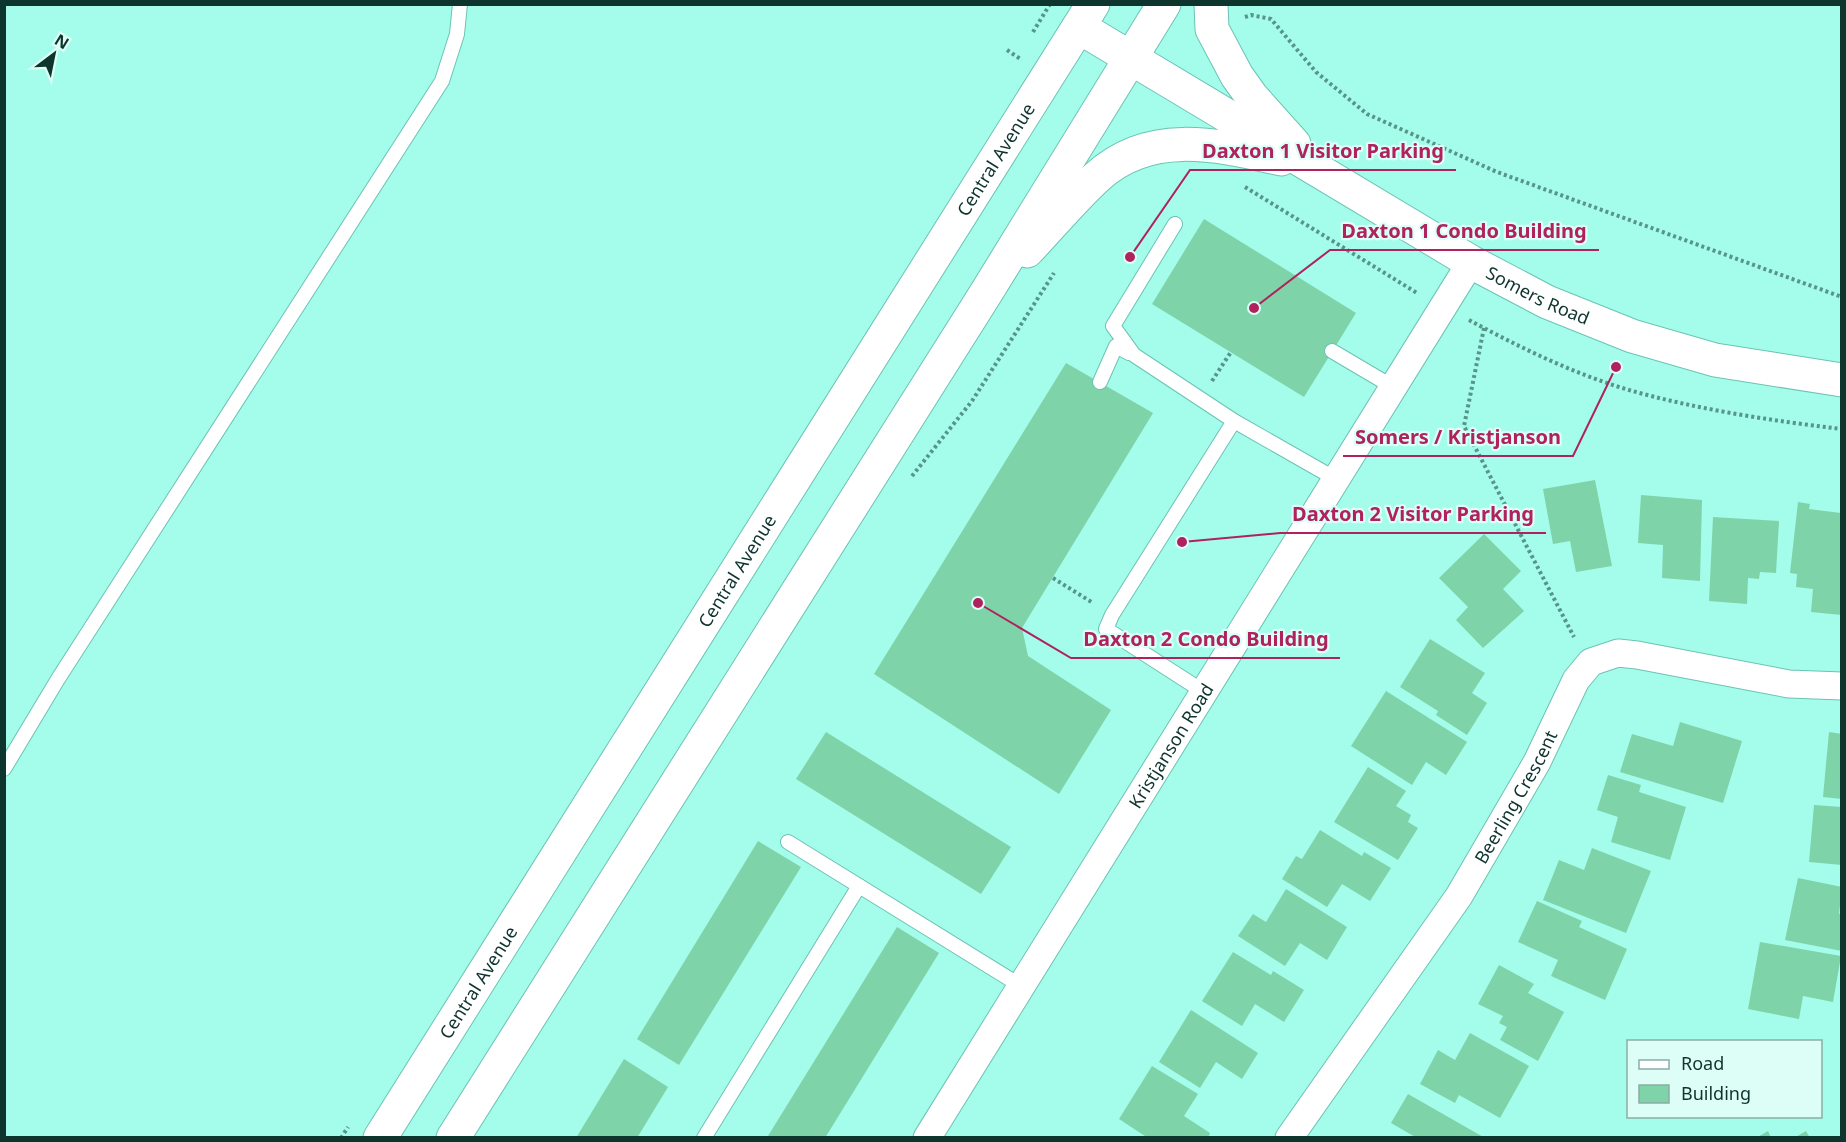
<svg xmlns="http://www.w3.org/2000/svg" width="1846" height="1142" font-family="'Noto Sans',sans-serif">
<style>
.building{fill:#7fd3a8}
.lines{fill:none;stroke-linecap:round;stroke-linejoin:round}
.lane-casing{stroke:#6cc3b4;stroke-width:16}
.street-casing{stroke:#6cc3b4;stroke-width:29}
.secondary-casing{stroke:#6cc3b4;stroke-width:35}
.path{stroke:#579589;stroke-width:4;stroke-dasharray:3 3;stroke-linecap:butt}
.lane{stroke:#fff;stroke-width:14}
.street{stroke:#fff;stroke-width:27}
.secondary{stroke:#fff;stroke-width:33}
.labels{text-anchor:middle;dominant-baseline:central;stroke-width:4.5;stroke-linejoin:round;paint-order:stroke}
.street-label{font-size:18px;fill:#0e342e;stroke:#ddfef7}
.leader{fill:none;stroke:#af225e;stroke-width:2}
.callout-dot{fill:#af225e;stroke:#ddfef7;stroke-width:2}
.callout-label{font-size:20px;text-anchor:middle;font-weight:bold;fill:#af225e;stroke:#ddfef7;stroke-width:4.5;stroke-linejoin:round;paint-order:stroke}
</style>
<rect width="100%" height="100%" fill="#a4fceb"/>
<g class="building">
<polygon points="1204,219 1356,313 1304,397 1152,304"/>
<polygon points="1066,363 1153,413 1022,628 1028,656 1111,710 1059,794 874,674"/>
<polygon points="1595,480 1612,566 1576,572 1570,541 1553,544 1543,489"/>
<polygon points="1641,495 1702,500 1700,581 1662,578 1663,545 1638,543"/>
<polygon points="1798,502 1810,504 1809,509 1841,513 1842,615 1811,612 1813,589 1796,587 1797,574 1790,573"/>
<polygon points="1713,517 1779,521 1776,573 1760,572 1759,579 1748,578 1747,604 1709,601"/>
<polygon points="1484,534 1521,571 1503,589 1524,611 1483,648 1456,620 1468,607 1439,578"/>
<polygon points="1430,639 1485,673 1472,693 1487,703 1467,735 1436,715 1438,711 1400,687"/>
<polygon points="1386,691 1467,742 1446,775 1426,762 1412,785 1351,746"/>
<polygon points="1680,722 1742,741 1723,803 1620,772 1632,734 1673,746"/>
<polygon points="826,732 1011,847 981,894 796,779"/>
<polygon points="1829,732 1842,734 1842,799 1823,797"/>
<polygon points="1368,767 1406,791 1396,806 1411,815 1408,822 1418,828 1398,860 1334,822"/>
<polygon points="1608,775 1641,785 1639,792 1686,807 1670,860 1611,842 1618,817 1597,810"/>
<polygon points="1814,805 1842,807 1842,865 1809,862"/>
<polygon points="1320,830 1362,856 1364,852 1391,868 1370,901 1342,884 1327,907 1282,879 1296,856 1302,859"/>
<polygon points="758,841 801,867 679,1065 637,1039"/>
<polygon points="1592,848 1651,871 1626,933 1543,900 1559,860 1584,870"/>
<polygon points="1798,878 1842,887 1839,914 1842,914 1842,951 1785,940"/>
<polygon points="1286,889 1347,927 1327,960 1300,943 1285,966 1238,936 1253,914 1266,922"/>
<polygon points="1537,901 1582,921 1579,927 1627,949 1605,1000 1551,976 1558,960 1518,942"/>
<polygon points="897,927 939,953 825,1138 771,1138 768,1136"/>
<polygon points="1760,942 1841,956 1833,1002 1803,996 1799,1019 1748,1009"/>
<polygon points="1233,952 1271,975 1273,971 1304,990 1284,1022 1255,1004 1242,1026 1202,1001"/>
<polygon points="1499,965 1534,984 1528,993 1564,1012 1538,1061 1500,1040 1507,1027 1499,1023 1503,1016 1478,1004"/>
<polygon points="1191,1010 1258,1053 1242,1079 1216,1062 1200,1088 1159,1062"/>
<polygon points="1470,1033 1529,1066 1500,1118 1459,1095 1455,1103 1420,1084 1438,1050 1455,1060"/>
<polygon points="624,1059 668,1087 637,1138 576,1138"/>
<polygon points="1152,1066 1198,1094 1184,1116 1210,1133 1208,1138 1148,1138 1119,1119"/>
<polygon points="1408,1094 1485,1138 1417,1138 1391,1123"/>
<polygon points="1768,1131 1771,1138 1756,1138"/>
<polygon points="1806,1131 1810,1138 1794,1138"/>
</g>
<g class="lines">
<g class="lane-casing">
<g id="lane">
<polyline points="1175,224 1113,326 1134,355 1234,421"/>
<polyline points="1332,351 1393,387"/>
<polyline points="1100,382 1116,346 1129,353"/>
<polyline points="1204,692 1106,629 1112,615 1234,421 1334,478"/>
<polyline points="4,769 58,679 442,81 457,34 460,4"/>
<polyline points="788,842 1021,986"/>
<polyline points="704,1138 859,886"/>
</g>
</g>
<g class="street-casing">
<g id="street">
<path id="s1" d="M927,1138l544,-876"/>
<path id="s2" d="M1289,1138l170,-242 78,-134 39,-82 15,-18 27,-9 19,2 152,29 53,2"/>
</g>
</g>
<g class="secondary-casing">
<g id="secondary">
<polyline points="1211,4 1212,29 1237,76 1252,97 1294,144"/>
<path id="s3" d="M1079,27l392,235 76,40 85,34 83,24 127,20"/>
<path d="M1027,251c23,-24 45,-51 70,-74 53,-49 121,-32 184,-18"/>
<path id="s4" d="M380,1138l713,-1134"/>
<polyline points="453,1138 986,293 1164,4"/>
</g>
</g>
<g class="path">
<polyline points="1245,17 1251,15 1271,19 1316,72 1367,114 1497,172 1842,297"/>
<polyline points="1033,32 1050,4"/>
<polyline points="1007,50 1022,60"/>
<polyline points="1245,187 1417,293"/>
<path d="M1469,320c50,27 105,54 160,70 66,19 144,31 213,39"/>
<polyline points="1484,328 1464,426 1574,637"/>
<polyline points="1212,381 1231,352"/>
<polyline points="912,476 972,401 1054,273"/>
<polyline points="1053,578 1093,603"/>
<polyline points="341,1138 348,1127"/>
</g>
<use href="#lane" class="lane"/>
<use href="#street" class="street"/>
<use href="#secondary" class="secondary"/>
</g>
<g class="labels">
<g class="street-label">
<text stroke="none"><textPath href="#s4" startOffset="1156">Central Avenue</textPath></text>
<text stroke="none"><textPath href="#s3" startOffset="532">Somers Road</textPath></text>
<text stroke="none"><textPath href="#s4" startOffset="670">Central Avenue</textPath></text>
<text stroke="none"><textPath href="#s1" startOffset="462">Kristjanson Road</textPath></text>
<text stroke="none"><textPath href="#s2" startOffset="410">Beerling Crescent</textPath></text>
<text stroke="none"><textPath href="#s4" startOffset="184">Central Avenue</textPath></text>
</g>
</g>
<path class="leader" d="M1130 257L1190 170H1456M1254 308L1330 250H1599M1616 367L1573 456H1343M1182 542L1280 533H1546M978 603L1071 658H1340"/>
<g class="callout-dot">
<circle cx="1130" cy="257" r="6"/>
<circle cx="1254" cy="308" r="6"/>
<circle cx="1616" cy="367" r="6"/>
<circle cx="1182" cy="542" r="6"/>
<circle cx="978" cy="603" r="6"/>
</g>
<g class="callout-label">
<text x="1323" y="158">Daxton 1 Visitor Parking</text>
<text x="1464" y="238">Daxton 1 Condo Building</text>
<text x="1458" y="444">Somers / Kristjanson</text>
<text x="1413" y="521">Daxton 2 Visitor Parking</text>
<text x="1206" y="646">Daxton 2 Condo Building</text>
</g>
<rect width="1846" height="1142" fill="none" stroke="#0e342e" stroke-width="12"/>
<rect x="1627" y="1040" width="195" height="78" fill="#ddfef7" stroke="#8aada7" stroke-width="1.5"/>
<rect x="1639" y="1060" width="30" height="9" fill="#ffffff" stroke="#8aada7" stroke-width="1.5"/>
<text x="1681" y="1070" font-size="18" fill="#0e342e">Road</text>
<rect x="1639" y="1085" width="30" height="18" fill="#7fd3a8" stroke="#8aada7" stroke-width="1.5"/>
<text x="1681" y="1100" font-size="18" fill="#0e342e">Building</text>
<g transform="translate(54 54) rotate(32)" stroke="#ddfef7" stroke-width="4.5" paint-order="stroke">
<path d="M0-4.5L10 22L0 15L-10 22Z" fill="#0e342e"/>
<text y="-9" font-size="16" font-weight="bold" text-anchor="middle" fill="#0e342e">N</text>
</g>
</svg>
